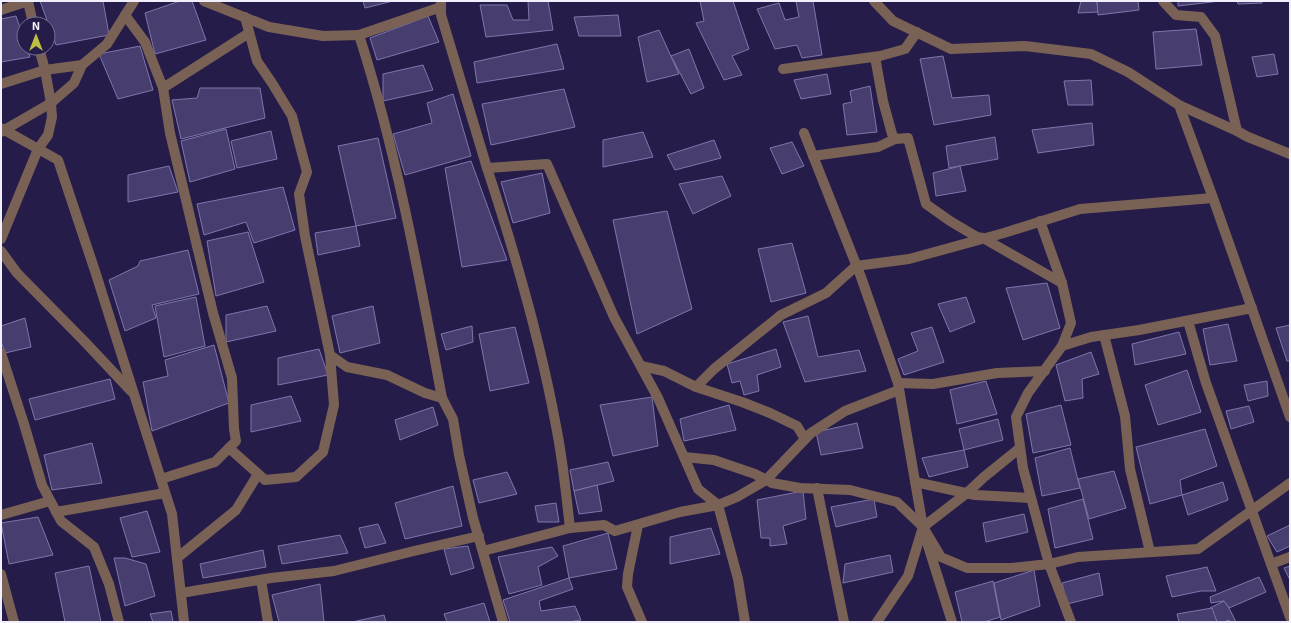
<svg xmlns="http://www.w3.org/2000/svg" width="1291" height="623" font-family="'Exo 2',sans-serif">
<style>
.building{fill:#473e6f;stroke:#7e76ac}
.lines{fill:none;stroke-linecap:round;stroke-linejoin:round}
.minor{stroke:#796255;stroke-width:10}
</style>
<rect width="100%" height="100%" fill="#261c49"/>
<g class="building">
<polygon points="40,1 103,1 109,35 56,45"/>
<polygon points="180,1 192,1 206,40 155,54 145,13"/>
<polygon points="363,1 393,1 365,8"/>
<polygon points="528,1 548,1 553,30 486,37 480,5 507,5 513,20 529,20"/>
<polygon points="700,1 733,1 749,49 732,56 742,75 724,80 696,23 704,21"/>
<polygon points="796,1 813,1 822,55 802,58 797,45 775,49 757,9 779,3 785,20 799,17"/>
<polygon points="1081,1 1097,1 1098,12 1078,13"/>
<polygon points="1097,1 1138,1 1139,10 1098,15"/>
<polygon points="1178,1 1220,1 1178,6"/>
<polygon points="1237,1 1262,1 1262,3 1238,4"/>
<polygon points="618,15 621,36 579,36 574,17"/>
<polygon points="16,16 24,40 24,48 27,48 30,57 1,62 1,19"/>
<polygon points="428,16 439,42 377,60 370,38"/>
<polygon points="1196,29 1202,65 1156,69 1153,32"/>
<polygon points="659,30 679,74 647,82 638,37"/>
<polygon points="557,44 564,69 477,83 474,62"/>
<polygon points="140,46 153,90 118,99 99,54"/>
<polygon points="689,49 704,88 691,94 671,56"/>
<polygon points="1274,54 1278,74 1257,77 1252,57"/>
<polygon points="943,56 952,98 989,95 991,115 934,125 920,59"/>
<polygon points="423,65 433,90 383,101 383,74"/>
<polygon points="827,74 831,94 801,99 794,80"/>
<polygon points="1091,80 1093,105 1068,105 1064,81"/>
<polygon points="870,86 877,132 847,135 843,104 852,102 850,91"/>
<polygon points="200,88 260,88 265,118 181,139 172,100 197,98"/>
<polygon points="564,89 575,127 491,145 482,104"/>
<polygon points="453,94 471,156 405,175 393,134 432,123 427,103"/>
<polygon points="1092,123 1094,145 1038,153 1032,130"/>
<polygon points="226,129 235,169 190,182 181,141"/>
<polygon points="271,131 277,159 237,168 231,141"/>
<polygon points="643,132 653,157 603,167 603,140"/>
<polygon points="995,137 998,159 949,168 946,146"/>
<polygon points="378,138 396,218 356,226 338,146"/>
<polygon points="714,140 721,158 675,170 667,155"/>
<polygon points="792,142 804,166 782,174 770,148"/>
<polygon points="471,161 507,260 462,267 445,168"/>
<polygon points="169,166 178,192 128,202 128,175"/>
<polygon points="960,166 966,191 936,196 933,173"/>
<polygon points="542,173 550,213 513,223 501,182"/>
<polygon points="722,176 731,196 693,214 679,184"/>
<polygon points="283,187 295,230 254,243 246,222 204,235 197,204"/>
<polygon points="667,211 692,309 637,334 613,220"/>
<polygon points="356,226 360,246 318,255 315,233"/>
<polygon points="248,232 264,282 216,296 207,241"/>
<polygon points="792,243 806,293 771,302 758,249"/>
<polygon points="188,250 199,294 152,305 156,318 125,331 109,280 138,266 140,261"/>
<polygon points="1047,283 1060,328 1023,340 1006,288"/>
<polygon points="196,297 205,346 164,357 155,306"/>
<polygon points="966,297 975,322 950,332 938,304"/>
<polygon points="267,306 276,331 226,342 226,315"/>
<polygon points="373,306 380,343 340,353 332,316"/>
<polygon points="808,316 818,357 859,350 866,371 805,382 783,322"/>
<polygon points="25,318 31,347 5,353 1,341 1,326"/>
<polygon points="1228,324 1237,361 1210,365 1203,329"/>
<polygon points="1290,325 1290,361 1287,361 1276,328"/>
<polygon points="472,326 473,342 446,350 441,334"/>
<polygon points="515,327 529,383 490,391 479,334"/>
<polygon points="932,327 944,362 904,375 898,359 918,351 911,333"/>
<polygon points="1179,332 1186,354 1135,365 1132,344"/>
<polygon points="214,345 229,403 152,431 143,382 168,376 165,360"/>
<polygon points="319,349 328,375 278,385 278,358"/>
<polygon points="776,349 781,367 757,375 759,391 744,395 740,381 732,383 727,364"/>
<polygon points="1091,352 1099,374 1082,379 1083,398 1065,401 1056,365"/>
<polygon points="1187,370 1201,412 1158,425 1145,385"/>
<polygon points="110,379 115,399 35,420 29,399"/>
<polygon points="986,381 997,414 957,424 950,390"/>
<polygon points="1267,381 1268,396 1248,401 1244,385"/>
<polygon points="291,396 301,421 251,432 251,405"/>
<polygon points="652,397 658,446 613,456 600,405"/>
<polygon points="729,405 736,430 684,441 680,419"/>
<polygon points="1061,405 1071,445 1033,453 1026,414"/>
<polygon points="1249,406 1254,422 1231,429 1226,411"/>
<polygon points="433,407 438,425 400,440 395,420"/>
<polygon points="998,419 1003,440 964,450 959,429"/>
<polygon points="857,423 863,448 821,455 816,432"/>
<polygon points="1205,429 1217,466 1180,480 1182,495 1150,504 1136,447"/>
<polygon points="92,443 102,483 52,490 44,455"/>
<polygon points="1070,448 1080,488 1042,496 1035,458"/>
<polygon points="964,450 968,467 929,477 922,458"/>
<polygon points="608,462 614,481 574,491 570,470"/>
<polygon points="1114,471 1126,508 1089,519 1078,479"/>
<polygon points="507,472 517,494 479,503 473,480"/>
<polygon points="1223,482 1228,500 1188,515 1182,495"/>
<polygon points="597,485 602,511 579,514 574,491"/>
<polygon points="453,486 462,526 405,539 395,503"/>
<polygon points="803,491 806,519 783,526 787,544 770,546 770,538 761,538 757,500"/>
<polygon points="874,499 877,517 836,527 831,507"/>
<polygon points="1083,499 1093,539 1055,548 1048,509"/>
<polygon points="556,503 559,522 538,522 535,506"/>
<polygon points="147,511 160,552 132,557 120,518"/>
<polygon points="1024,514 1028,532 986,542 983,523"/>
<polygon points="38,517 53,555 9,564 1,523"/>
<polygon points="378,524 386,543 365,548 359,528"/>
<polygon points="1290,525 1290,546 1277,552 1267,536"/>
<polygon points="711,528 720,554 670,564 670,537"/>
<polygon points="608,533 617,569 569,578 563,546"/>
<polygon points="340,535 348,553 282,564 278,546"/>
<polygon points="468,546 474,568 451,575 444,549"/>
<polygon points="552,547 558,556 538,567 542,585 509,594 498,557"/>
<polygon points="263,550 266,567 203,578 200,564"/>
<polygon points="890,555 893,572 843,583 845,564"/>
<polygon points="114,558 125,558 146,564 155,596 125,606"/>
<polygon points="89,566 101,622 65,622 55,573"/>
<polygon points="1290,566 1290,580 1284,568"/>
<polygon points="1207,567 1216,591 1201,591 1172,597 1166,576"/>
<polygon points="1034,570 1040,606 1001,620 994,583"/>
<polygon points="1099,573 1103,595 1067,604 1062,583"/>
<polygon points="1259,577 1266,592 1229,608 1224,601 1211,603 1210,597"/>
<polygon points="569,578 573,589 539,601 541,611 575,606 581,620 569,622 510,622 503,600"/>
<polygon points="993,581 1000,617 984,622 962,622 955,592"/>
<polygon points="320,584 324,622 279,622 272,595"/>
<polygon points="1224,601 1229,608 1236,622 1229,622 1229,620 1224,622 1217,622 1210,608"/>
<polygon points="484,603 490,622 447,622 444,614"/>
<polygon points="1212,608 1217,622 1179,622 1177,614"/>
<polygon points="171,611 173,622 153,622 150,614"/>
<polygon points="384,615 386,622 352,622"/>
</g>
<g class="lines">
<g class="minor">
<polyline points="28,1 33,24"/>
<polyline points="204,1 269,27 323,36 359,35"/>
<polyline points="441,1 441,15 487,168 547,164 614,317 658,398 698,489 718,505 738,579 745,622"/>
<polyline points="874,1 893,21 951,49 1025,46 1091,54 1128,72 1179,105 1237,131 1248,137 1290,154"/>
<polyline points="1163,1 1176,15 1201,17 1215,36 1237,131"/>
<path d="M441,7l-82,28c38,118 60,240 83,363l11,21 6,36 14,63 30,104"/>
<polyline points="1,10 28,1"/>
<polyline points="125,15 145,42 163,88 170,133 213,313 232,378 234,429 236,441 215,462 161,479"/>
<polyline points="245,17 257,61 272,83 292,116 307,172 299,194 305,236 330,355 347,367 387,375 425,393 442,398"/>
<polyline points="783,69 880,56 905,49 917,32"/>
<polyline points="1,84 45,70 82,65 107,44 134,1"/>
<polyline points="163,88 249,33"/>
<polyline points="1179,105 1213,198 1290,417"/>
<polyline points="1,128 58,160 95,271 172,514 184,622"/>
<polyline points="1,132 51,103 74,83 82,65"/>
<polyline points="804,133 861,277 898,383 924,533 952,622"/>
<polyline points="813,156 878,147 895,139"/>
<path d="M487,168c28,85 53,171 69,258 7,34 10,68 14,102"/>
<polyline points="1040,221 1062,283"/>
<polyline points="1,239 38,149 48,135 52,117 51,103 45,70 39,48"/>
<polyline points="1,251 17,273 84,341 131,391"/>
<polyline points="1188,321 1206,383 1290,617"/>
<polyline points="1104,335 1125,416 1130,469 1150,552"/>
<polyline points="1062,346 1091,337 1139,330 1252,308"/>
<polyline points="1,353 24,424 42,485 61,521 94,547 109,584 119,622"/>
<polyline points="641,366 664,371 696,387 742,402 770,413 797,426 805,439"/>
<polyline points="898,383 933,384 997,373 1045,371"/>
<polyline points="696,387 714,369 781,315 826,293 856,266 909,259 1004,233 1080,209 1213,198"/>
<polyline points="229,448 265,480 296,477 323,452 334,405 330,355"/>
<polyline points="684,457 714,460 755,474 772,483 800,488 850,490 897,502 923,527 941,557 967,568 1011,568 1049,564 1023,468 1016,417 1028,393 1062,346 1071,323 1062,283 983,238 977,237 950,221 926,204 908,138 895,139 892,134 883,101 875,57"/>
<polyline points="915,482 975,495 1031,498"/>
<polyline points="817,488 844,622"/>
<polyline points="56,512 165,493"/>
<polyline points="1,515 50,501"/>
<polyline points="638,525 628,574 627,587 642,622"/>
<polyline points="483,551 570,528 604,525 615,531 680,512 718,505 737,497 766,480 811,433 845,411 899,390"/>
<polyline points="177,558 236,510 258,474"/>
<polyline points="1271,564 1290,557"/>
<polyline points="1,574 14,622"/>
<polyline points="261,580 268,622"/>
<polyline points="181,593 271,578 334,571 414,551 479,536"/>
<polyline points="877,622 908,576 923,527 967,493 984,477 1020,448"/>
<polyline points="1071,622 1049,564 1078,557 1198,549 1290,483"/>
</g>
</g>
<rect width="1291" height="623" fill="none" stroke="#f0effb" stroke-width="4"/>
<g transform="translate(36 36)"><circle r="19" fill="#261c49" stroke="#777090"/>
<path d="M0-3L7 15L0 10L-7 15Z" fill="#bdbf43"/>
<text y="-6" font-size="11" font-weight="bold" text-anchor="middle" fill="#f0effb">N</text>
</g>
</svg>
